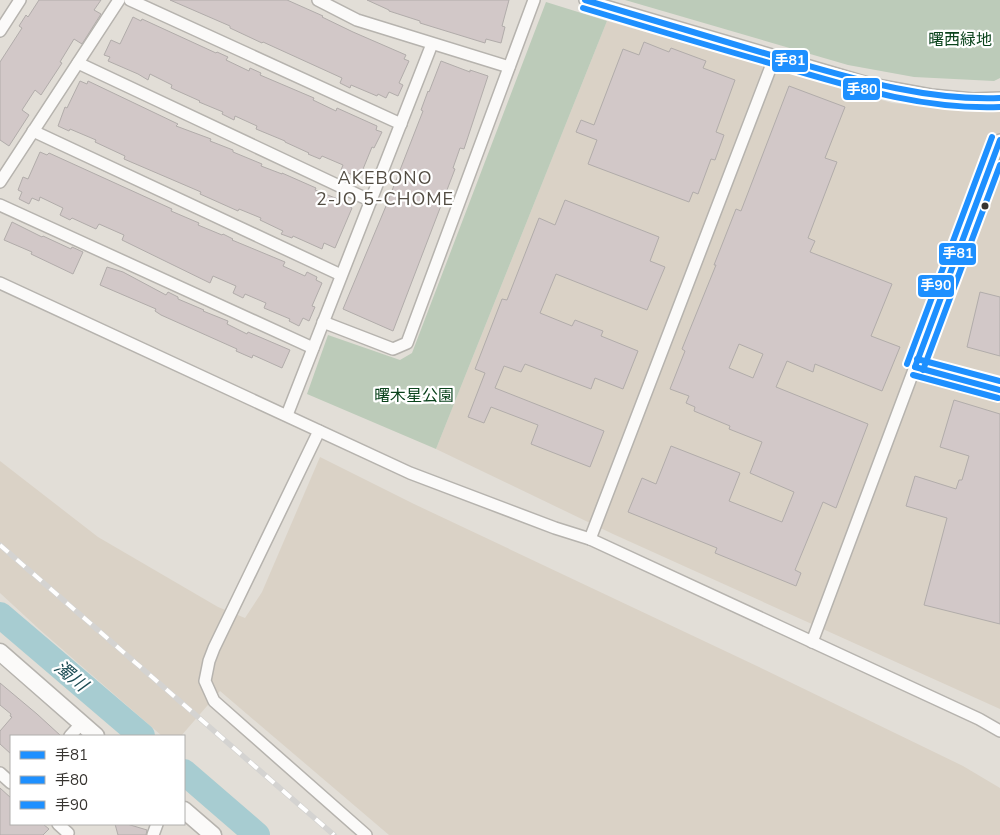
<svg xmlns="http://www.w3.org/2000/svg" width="1000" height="835" font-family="'Nunito Sans','Noto Sans JP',sans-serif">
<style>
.built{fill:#dad2c6}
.green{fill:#bccbb9}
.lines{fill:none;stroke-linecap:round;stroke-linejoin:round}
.river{stroke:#a7ccd1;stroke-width:26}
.building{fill:#d2c8c8;stroke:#b1acaa;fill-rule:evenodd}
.street-casing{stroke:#b6b3ae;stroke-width:14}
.secondary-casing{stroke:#b6b3ae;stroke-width:19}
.street{stroke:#fbfaf9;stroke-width:11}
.secondary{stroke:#fbfaf9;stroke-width:16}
.rail-casing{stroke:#d4d3d1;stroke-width:5.5}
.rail{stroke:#fff;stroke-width:4;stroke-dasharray:11;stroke-linecap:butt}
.bus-1-casing{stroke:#fff;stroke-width:10}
.bus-2-casing{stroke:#fff;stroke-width:10}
.bus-3-casing{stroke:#fff;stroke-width:10}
.bus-1{stroke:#1e90ff;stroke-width:6}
.bus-2{stroke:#1e90ff;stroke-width:6}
.bus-3{stroke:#1e90ff;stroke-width:6}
.bus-dot{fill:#373430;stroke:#fff;stroke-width:2}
.labels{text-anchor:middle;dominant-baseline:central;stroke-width:4.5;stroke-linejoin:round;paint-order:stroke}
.park-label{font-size:16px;fill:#0a431c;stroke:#fff}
.neighbourhood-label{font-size:18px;letter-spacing:1px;fill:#524c42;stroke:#fff}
.water-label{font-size:18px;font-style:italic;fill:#1c4c54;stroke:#fff}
.line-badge{stroke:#fff;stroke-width:2}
.badge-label{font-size:14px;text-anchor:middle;font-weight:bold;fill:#fff}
</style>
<rect width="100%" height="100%" fill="#e2ded7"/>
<g class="built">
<polygon points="607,21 892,103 980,112 1000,112 1000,709 613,534 436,449"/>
<polygon points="320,457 414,504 759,667 963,766 1000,788 1000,835 389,835 220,691 181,736 162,736 39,629 0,593 0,461 98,537 218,607 245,618 262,592"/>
</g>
<g class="green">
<polygon points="625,0 1000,0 1000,78 994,81 914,77 848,65"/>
<polygon points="546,2 607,21 436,449 307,394 328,335 400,360 412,353"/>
</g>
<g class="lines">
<g class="river">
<polyline points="0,615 142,736"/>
<polyline points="184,772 257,835"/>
</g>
</g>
<g class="building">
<polygon points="39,0 101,0 94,10 101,14 82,44 74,39 60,62 62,63 41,95 35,90 22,110 29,115 9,146 0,140 0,62 22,28 19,26 26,15 28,17"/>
<polygon points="170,0 287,0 323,16 322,17 353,32 406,55 404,59 409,61 399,83 403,85 398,96 389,92 386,98 378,94 377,96 351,85 350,88 340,83 342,78 263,42 262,43 230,28 230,26"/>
<polygon points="367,0 509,0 502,26 505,27 501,43 486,39 485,43 420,23 420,21 389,11 389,10"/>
<polygon points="133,17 141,21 142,19 216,53 217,52 228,57 226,60 249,71 250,68 261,73 260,75 314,98 313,100 336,111 337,108 377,126 376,130 382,132 374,148 372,147 361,174 354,171 353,175 341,170 343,165 322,156 320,159 308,154 309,153 285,142 285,141 256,129 257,126 235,116 234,120 222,114 223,112 199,102 200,101 171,88 172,85 150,74 148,80 138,74 108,61 110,57 104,55 111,40 120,44"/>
<polygon points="644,42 669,52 671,48 706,61 703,68 735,80 716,132 724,135 715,160 711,159 698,194 693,192 689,202 588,164 597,140 576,132 581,120 594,125 623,49 639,55"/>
<polygon points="441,61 470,72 470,70 488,76 464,149 460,148 453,168 455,169 393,331 343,309 386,206 423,111 421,110 428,91 429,92"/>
<polygon points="80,81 87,84 88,81 178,124 176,126 211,139 210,141 233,150 233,152 262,164 261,166 282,174 282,173 316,188 315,190 348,203 347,206 352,208 335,248 324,243 322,249 293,236 292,238 281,234 283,231 260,220 261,218 239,209 238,211 200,194 201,192 124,159 125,156 95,142 96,140 70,129 69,131 58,126 65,107 67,108"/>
<path d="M789,86l56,21 -20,51 12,4 -29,76 7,3 -5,11 82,32 -21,52 29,11 -18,44 -67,-27 -2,8 -26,-11 -11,26 92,37 -32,84 -13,-6 -28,68 6,3 -5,13 -81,-33 2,-5 -89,-36 14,-34 14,6 15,-38 69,27 -11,28 53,21 12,-30 -44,-19 12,-31 -33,-13 1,-3 -36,-15 1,-4 -9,-4 3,-7 -19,-7 15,-38 -3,-2 34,-84h-2l22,-56 5,2zM739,344l24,10 -10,24 -24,-10z"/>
<polygon points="40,152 47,155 49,153 172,209 171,211 199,223 198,225 222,235 223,234 233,239 232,240 285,262 283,266 305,276 307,272 317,277 316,280 322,283 312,306 315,307 309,321 303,318 299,326 289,321 290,319 264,308 266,303 245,294 243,298 233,293 236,286 213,276 210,283 122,240 124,235 99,224 96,229 72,218 70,220 60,215 63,208 40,197 39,201 32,198 29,204 19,199 22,192 18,190 23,177 28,179"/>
<polygon points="565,200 659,237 650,261 665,267 647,310 556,274 540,313 572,326 575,320 603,331 601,336 638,351 623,389 595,378 591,389 525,364 521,372 504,366 495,388 604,431 590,467 531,444 538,425 491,407 484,423 468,417 485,373 475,369 502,299 507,300 539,218 555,225"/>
<polygon points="12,222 42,237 43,236 71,249 72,247 83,252 73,274 31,254 32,252 4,240"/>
<polygon points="107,267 123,272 166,295 168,292 178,297 178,299 204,310 203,311 228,321 227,324 247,334 248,332 290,350 282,368 253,355 252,358 236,351 237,349 161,315 155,311 156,309 100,285"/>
<polygon points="980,292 1000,297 1000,356 967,347"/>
<polygon points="954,400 1000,414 1000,624 924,605 947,518 906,506 915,476 956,489 959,480 962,480 969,456 940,447"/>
<polygon points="0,683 37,714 61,736 11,736 11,754 0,744 0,731 12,717 10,716 11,714 0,705"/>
<polygon points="0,788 11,798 11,824 43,824 49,829 43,835 0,835"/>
<polygon points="115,824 127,824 147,830 146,835 118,835"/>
</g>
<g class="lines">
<g class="street-casing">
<g id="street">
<polyline points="130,0 401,124"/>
<polyline points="318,0 357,20 509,67"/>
<polyline points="585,0 871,84 931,95 973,99 1000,98"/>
<polyline points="0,31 20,0"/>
<polyline points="78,63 371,201"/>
<polyline points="33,131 341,275"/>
<polyline points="0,182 119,0"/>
<polyline points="0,205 313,348"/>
<polyline points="0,283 410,473 555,528 590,539 979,719 1000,731"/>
<polyline points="323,322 393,349 407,343 534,0"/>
<polyline points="915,367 1000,390"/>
<polyline points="287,415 432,44"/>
<polyline points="319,431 214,648 209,661 205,681 214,701 366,835"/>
<polyline points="590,539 775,56"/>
<polyline points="812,642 1000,140"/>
<polyline points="70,736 81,724"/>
<polyline points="0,773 11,783"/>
<polyline points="58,824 68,833 67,835"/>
<polyline points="153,835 157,824"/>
</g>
</g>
<g class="secondary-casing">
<g id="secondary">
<polyline points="0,652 96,736"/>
<polyline points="184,810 213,835"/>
</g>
</g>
<use href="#street" class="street"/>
<use href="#secondary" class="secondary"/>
<g class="rail-casing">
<polyline id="rail" points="0,545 334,835"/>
</g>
<use href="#rail" class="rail"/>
<g class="bus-1-casing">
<g id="bus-1">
<path d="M585,0c63,19 126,37 189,56 74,21 148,45 226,42"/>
<polyline points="915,367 1000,140"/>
<polyline points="915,367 1000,390"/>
</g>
</g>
<g class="bus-2-casing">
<g id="bus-2">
<path d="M583,8c63,19 126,38 190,56 75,22 148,46 227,43"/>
<polyline points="923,370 1000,165"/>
<polyline points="913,375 998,398"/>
</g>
</g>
<g class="bus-3-casing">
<g id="bus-3">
<polyline points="917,359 1000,381"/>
<polyline points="907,364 992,137"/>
</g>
</g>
<use href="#bus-1" class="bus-1"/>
<use href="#bus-2" class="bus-2"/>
<use href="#bus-3" class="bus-3"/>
</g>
<circle class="bus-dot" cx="985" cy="206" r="4.5"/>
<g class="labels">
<g class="park-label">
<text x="960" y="40">曙西緑地</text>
<text x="414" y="396">曙木星公園</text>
</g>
<g class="neighbourhood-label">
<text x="385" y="178">AKEBONO<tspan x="385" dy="21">2-JO 5-CHOME</tspan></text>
</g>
<g class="water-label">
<text transform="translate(71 676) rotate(40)">濁川</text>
</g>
</g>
<g class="line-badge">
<rect x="771" y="49" width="38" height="24" rx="5" fill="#1e90ff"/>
<rect x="842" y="77" width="39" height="24" rx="5" fill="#1e90ff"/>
<rect x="938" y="242" width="39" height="24" rx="5" fill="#1e90ff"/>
<rect x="917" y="274" width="38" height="24" rx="5" fill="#1e90ff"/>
</g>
<g class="badge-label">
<text x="790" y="65">手81</text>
<text x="862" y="94">手80</text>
<text x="958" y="258">手81</text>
<text x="936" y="290">手90</text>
</g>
<rect x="10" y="735" width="175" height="90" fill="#ffffff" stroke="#afaeac"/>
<rect x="20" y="751" width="25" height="8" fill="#1e90ff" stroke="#afaeac"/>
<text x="55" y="760" font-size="15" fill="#373430">手81</text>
<rect x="20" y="776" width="25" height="8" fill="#1e90ff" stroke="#afaeac"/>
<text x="55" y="785" font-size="15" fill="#373430">手80</text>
<rect x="20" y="801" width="25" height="8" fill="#1e90ff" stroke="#afaeac"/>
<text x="55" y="810" font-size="15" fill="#373430">手90</text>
</svg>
